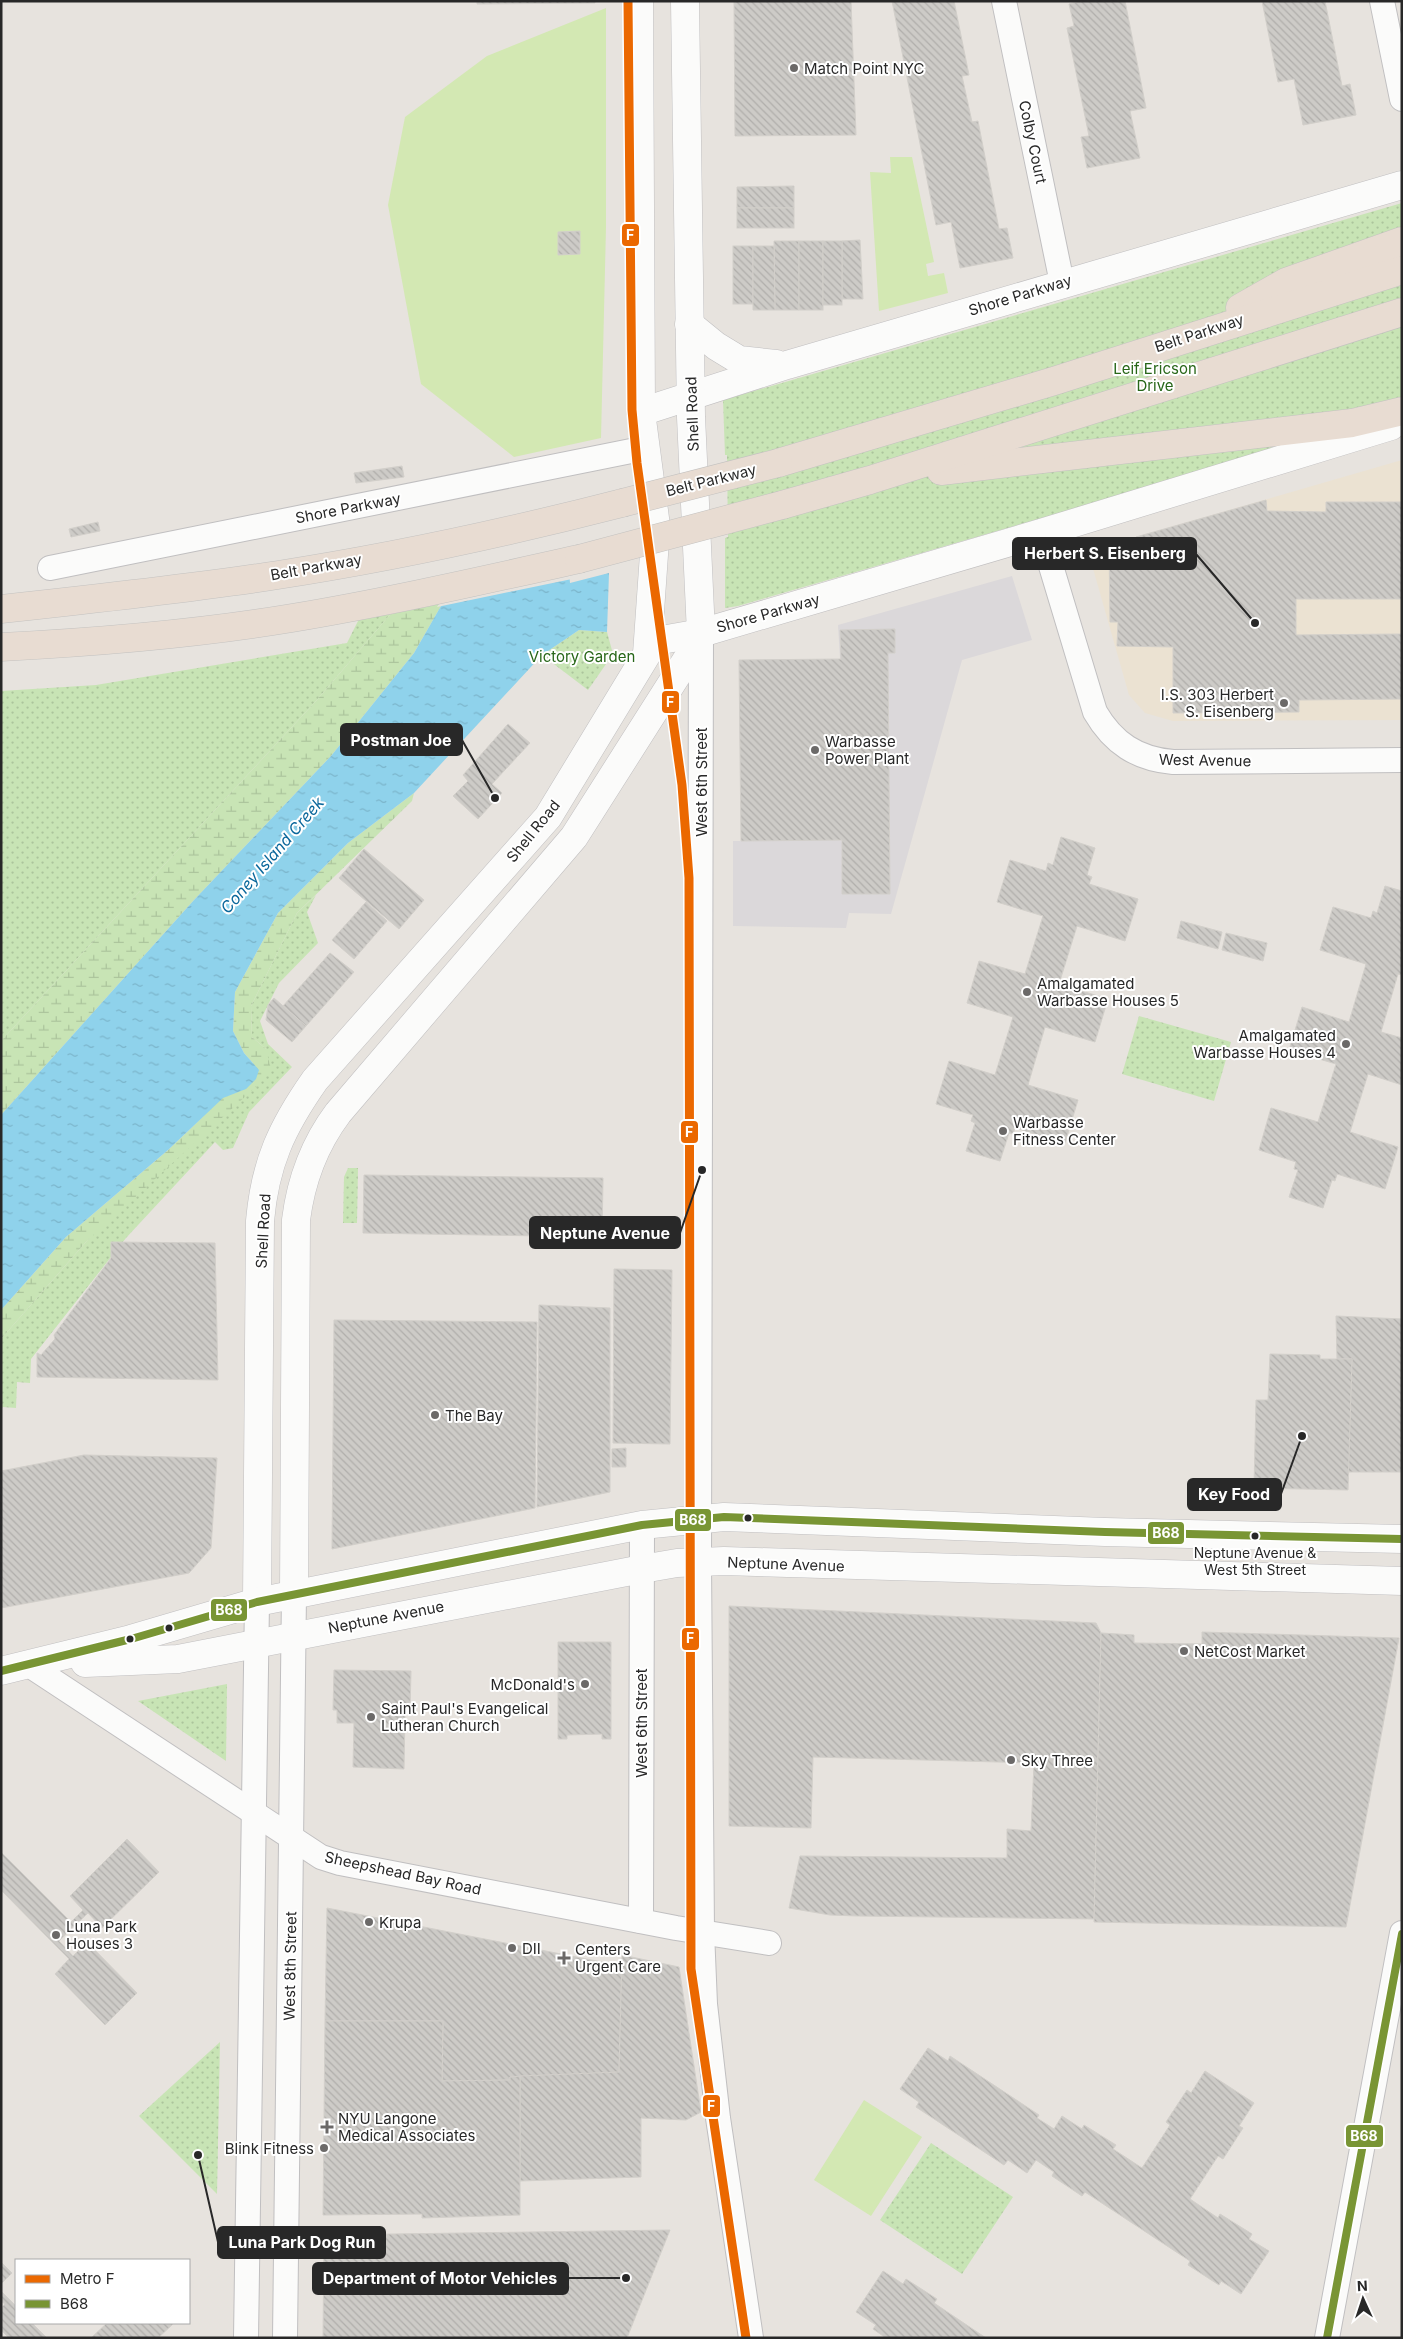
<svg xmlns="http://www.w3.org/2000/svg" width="1403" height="2339" font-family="Inter,sans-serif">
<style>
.industrial{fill:#dbd8da}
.education{fill:#ebe2d2}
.green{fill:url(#green-dots)}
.wetland{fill:url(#wetland-marsh)}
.pitch{fill:#d3e8b3}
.water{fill:url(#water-ripples)}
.pier{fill:#e7e3de}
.building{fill:url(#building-back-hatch);stroke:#d2cfca}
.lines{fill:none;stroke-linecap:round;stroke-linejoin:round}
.minor-casing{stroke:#c0bfc0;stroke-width:26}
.secondary-casing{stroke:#c0bfc0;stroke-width:29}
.motorway-casing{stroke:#c3c2c0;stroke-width:29}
.minor{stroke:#fbfbfa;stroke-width:24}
.secondary{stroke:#fbfbfa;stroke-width:28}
.motorway{stroke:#e8dcd2;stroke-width:28}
.motorway-bridge-casing{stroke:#c3c2c0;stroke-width:29;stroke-linecap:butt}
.motorway-bridge{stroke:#e8dcd2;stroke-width:28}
.bus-1-casing{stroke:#fff;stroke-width:11}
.bus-1{stroke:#799534;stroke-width:8}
.metro-1-casing{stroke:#fff;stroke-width:12}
.metro-1{stroke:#eb6800;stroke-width:9}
.poi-dot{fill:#6b6968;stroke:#fff;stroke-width:2}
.bus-dot{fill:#282828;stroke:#fff;stroke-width:2}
.labels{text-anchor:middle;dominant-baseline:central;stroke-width:4;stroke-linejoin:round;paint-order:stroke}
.bus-label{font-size:14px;fill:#282828;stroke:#fff}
.poi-label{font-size:15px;fill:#282828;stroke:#fff;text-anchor:start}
.street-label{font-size:15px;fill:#282828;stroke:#fff}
.park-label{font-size:15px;fill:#276618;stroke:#fff}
.water-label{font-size:16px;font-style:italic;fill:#0a679b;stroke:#fff}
.leader{fill:none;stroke:#282828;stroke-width:2}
.callout-dot{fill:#282828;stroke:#fff;stroke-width:2}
.callout{fill:#282828;stroke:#282828;stroke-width:2}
.callout-label{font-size:16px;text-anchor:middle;font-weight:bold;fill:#fff}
.line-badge{stroke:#fff;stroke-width:2}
.badge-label{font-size:14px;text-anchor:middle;font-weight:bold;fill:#fff}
</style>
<defs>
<pattern id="green-dots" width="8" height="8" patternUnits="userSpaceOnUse" patternTransform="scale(1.25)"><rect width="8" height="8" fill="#c8e4b5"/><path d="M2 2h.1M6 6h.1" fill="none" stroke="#acc49c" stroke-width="1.8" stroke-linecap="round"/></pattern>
<pattern id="wetland-marsh" width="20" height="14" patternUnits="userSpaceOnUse" patternTransform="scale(1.25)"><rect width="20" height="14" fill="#c8e4b5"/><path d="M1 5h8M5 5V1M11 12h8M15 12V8" fill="none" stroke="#acc49c"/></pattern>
<pattern id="water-ripples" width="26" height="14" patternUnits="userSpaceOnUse" patternTransform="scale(1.25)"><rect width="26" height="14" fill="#8fd2eb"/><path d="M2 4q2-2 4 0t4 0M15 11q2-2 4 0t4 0" fill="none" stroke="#7bb4ca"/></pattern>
<pattern id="building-back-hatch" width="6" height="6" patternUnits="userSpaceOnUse" patternTransform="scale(1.25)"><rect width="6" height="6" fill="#cdcbc7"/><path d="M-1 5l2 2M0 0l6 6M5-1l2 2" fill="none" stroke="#b0aeab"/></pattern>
</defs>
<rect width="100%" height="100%" fill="#e7e3de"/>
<polygon class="industrial" points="1012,576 1032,640 962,660 891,914 849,913 846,928 733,926 733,841 741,841 739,660 840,659 838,625"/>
<polygon class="education" points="1402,460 1402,720 1173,721 1145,713 1129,695 1088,551"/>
<g class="green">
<polygon points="1402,203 1402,403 1261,447 1291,446 738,606 725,608 725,538 728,537 727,455 725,455 723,400"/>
<polygon points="394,610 316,701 1,1041 1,691 96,685 347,643 361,615"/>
<polygon points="579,630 607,632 613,654 588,690 542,655"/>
<polygon points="316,895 307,912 318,943 279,983 260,1021 268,1044 292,1067 249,1112 233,1148 223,1150 215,1142 126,1238 31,1359 30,1383 17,1382 16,1408 3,1407 1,1409 1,1339 86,1242 266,1049 252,1037 251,1006 297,913"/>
<polygon points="1139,1016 1231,1042 1214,1101 1122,1074"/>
<polygon points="348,1168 358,1168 357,1223 343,1223 344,1177"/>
<polygon points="227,1684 226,1761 138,1701"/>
<polygon points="220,2042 217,2194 139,2116"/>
<polygon points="931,2143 1013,2197 962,2274 880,2220"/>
</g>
<g class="wetland">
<polygon points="445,599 414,653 331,756 194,900 1,1115 1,1041 316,701 394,610"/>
<polygon points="414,793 412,801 297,913 251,1006 252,1037 266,1049 271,1069 259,1084 86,1242 1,1339 1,1310 66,1237 168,1150 223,1098 246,1089 259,1070 244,1053 233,1031 235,992 278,913 348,843"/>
</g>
<g class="pitch">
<polygon points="606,8 606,227 601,438 514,457 421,384 388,205 405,117 487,56"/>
<polygon points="890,157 912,157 934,262 926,264 928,276 944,273 948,293 879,311 870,172 891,173"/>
<polygon points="864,2100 922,2137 871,2216 814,2180"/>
</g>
<polygon class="water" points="569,571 570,583 609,573 607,632 579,630 542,655 414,793 348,843 278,913 235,992 233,1031 244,1053 259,1070 256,1079 246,1089 223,1098 168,1150 66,1237 1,1310 1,1115 194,900 331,756 414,653 445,599"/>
<polygon class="pier" points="572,570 572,579 437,607 443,598"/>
<g class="building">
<polygon points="477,1 595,1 595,3 477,4"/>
<polygon points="734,1 851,1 856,135 735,136"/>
<polygon points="892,1 954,1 969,75 962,76 972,122 978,121 999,229 1007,228 1013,258 960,268 951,222 936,225"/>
<polygon points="1082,1 1125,1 1146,108 1130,111 1140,158 1087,168 1081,137 1089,136 1067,28 1074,26 1069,4"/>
<polygon points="1262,1 1325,1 1342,86 1350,84 1356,115 1303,125 1294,79 1278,82"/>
<polygon points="794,186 794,208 737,208 737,187"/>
<rect x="737" y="208" width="57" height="20"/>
<polygon points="580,231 580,254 558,255 558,232"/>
<polygon points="860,240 863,299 842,299 842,241"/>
<polygon points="774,241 799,241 799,310 775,310"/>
<rect x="799" y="241" width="24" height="69"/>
<rect x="823" y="241" width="19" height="64"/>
<rect x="733" y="246" width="20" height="58"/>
<polygon points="753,246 774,246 775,310 753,310"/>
<polygon points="402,466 404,477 356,483 354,473"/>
<polygon points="1266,500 1267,511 1326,512 1326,502 1402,502 1402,599 1296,599 1296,635 1402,634 1402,699 1299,700 1299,712 1173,713 1173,647 1117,646 1118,622 1110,622 1109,545 1136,544 1136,537"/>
<polygon points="98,522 100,531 71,537 69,529"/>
<polygon points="895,629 895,653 888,653 890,894 842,894 842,840 741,841 739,660 841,659 840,630"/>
<polygon points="508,724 530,743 492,784 502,793 478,819 453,796 468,781 463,775"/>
<polygon points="1061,837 1095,848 1087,875 1092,877 1089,884 1138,899 1125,941 1077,926 1059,984 1108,999 1095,1042 1045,1027 1028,1085 1078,1100 1065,1143 1015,1128 1013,1134 1009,1133 1000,1161 966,1151 975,1123 971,1121 973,1115 936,1104 949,1061 995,1075 1013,1017 967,1003 979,961 1025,974 1043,916 997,902 1010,860 1046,871 1048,863 1053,865"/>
<polygon points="364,849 424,900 399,929 339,878"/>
<polygon points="1385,886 1402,891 1402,975 1398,974 1381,1032 1402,1038 1402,1085 1368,1074 1350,1132 1398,1147 1385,1189 1337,1174 1335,1181 1332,1180 1323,1208 1289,1197 1298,1170 1294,1169 1296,1162 1259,1150 1271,1108 1318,1122 1336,1064 1289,1050 1302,1007 1349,1022 1366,964 1320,950 1333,907 1371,918 1373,911 1377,913"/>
<polygon points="366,902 387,921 354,959 332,940"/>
<polygon points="1181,921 1222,932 1218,949 1177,938"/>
<polygon points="1226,933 1267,943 1263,961 1222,950"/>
<polygon points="330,953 354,972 306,1026 283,1006"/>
<polygon points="274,998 306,1026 292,1042 266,1020 268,1005"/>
<polygon points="364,1175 603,1178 602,1237 363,1233"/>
<polygon points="111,1242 215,1243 218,1380 37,1377 37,1353 41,1355 55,1339 54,1335 111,1258"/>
<polygon points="614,1269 672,1270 670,1444 613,1443"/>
<polygon points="539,1305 610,1308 610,1492 537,1507"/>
<polygon points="1336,1316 1402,1319 1402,1472 1348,1472 1352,1359 1337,1359"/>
<polygon points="334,1320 537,1322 535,1508 332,1549"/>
<polygon points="1270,1354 1320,1355 1320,1359 1352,1359 1348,1490 1254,1488 1256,1400 1268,1400"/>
<polygon points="626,1448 626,1467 612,1467 612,1449"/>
<polygon points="84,1455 217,1458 211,1548 189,1573 1,1608 1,1471"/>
<polygon points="729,1606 1096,1623 1101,1633 1094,1919 858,1916 830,1915 789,1908 800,1856 1007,1858 1007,1829 1031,1831 1034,1763 813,1757 811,1828 729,1826"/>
<polygon points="1202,1632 1399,1638 1346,1927 1094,1922 1101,1633 1134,1635 1134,1643 1202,1644"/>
<polygon points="558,1642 611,1642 611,1739 602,1739 602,1734 567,1735 567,1739 558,1739"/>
<polygon points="334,1670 411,1671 410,1711 405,1711 404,1769 353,1767 354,1723 337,1723 337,1710 333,1710"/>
<polygon points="127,1839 159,1872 102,1928 88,1913 59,1941 73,1956 87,1942 137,1993 105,2025 55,1974 69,1959 1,1890 1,1852 71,1922 83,1910 70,1896"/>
<polygon points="327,1908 622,1966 619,2072 510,2077 510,2080 442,2081 443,2021 325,2021"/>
<polygon points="622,1955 679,1967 701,2112 686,2120 641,2118 641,2177 520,2181 520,2076 619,2072"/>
<polygon points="325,2021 443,2021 442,2081 510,2080 510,2077 520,2076 520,2215 422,2218 422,2214 323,2215"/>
<polygon points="928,2048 948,2061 950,2056 1039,2115 1037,2118 1054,2129 1062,2116 1082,2129 1084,2125 1116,2145 1113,2149 1142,2168 1170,2125 1166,2122 1187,2090 1191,2093 1205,2071 1254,2103 1239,2126 1243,2128 1223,2159 1218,2156 1190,2199 1218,2218 1220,2214 1252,2234 1249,2239 1269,2251 1241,2294 1221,2281 1219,2285 1188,2265 1190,2261 1085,2192 1082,2196 1052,2176 1054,2172 1036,2160 1027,2173 1008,2160 1004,2165 916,2107 919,2102 900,2089"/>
<polygon points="670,2230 627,2338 323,2338 324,2235"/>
<polygon points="1,2262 12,2273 1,2284"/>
<polygon points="883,2271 903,2284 906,2279 937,2299 934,2303 986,2338 886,2338 873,2329 876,2325 856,2312"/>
<polygon points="1,2291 16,2306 16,2323 32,2323 47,2338 9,2338 1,2330 1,2308 5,2304 1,2301"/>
<polygon points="107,2323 172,2323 173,2324 158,2338 91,2338"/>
</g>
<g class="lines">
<g class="minor-casing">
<g id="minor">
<polyline points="1004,1 1062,283"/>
<polyline points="1382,1 1402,99"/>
<path d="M1041,533l54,179c18,31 42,47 78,50l229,-2"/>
<polyline points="50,568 646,448"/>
<polyline points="701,633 699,1563 702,1932 705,2004 718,2118 751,2338"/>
<polyline points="29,1665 321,1857 340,1863 676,1928 769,1943"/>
<polyline points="641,1921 642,1525"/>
<polyline points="246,2338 257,1602"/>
<polyline points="285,2338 294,1594"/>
<polyline points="1327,2338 1402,1933"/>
</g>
</g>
<g class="secondary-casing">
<g id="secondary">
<polyline points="689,324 716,346 739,360 776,364"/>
<polyline points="641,412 787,365 1402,185"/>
<polyline points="650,642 701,633 1041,533 1391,426"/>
<path d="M294,1594l2,-374c5,-40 18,-75 42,-107l236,-276 115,-181 12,-23 -10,-216 -6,-416"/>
<path d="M257,1602l3,-381c5,-58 22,-94 55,-141l233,-263 99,-163 9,-128 -15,-114 -2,-411"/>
<polyline points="85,1663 178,1659 642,1569 677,1563 724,1561 1402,1581"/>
<polyline points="1,1671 131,1639 257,1602 642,1525 724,1517 1105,1532 1402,1539"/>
</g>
</g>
<g class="motorway-casing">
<g id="motorway">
<polyline points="1240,308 1286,282 1402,241"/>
<polyline points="778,463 1054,381 1402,270"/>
<polyline points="941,471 1352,423 1402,411"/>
<polyline points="782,505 870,480 1402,312"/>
<path d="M1,609c93,-10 185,-20 277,-34 116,-18 231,-43 344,-72"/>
<path d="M1,647c97,-5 195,-13 291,-29 96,-16 192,-38 287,-59"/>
</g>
</g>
<use href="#minor" class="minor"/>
<use href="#secondary" class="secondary"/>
<use href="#motorway" class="motorway"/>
<g class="motorway-bridge-casing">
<g id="motorway-bridge">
<polyline points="622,503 778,463"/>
<polyline points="579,559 782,505"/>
</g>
</g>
<use href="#motorway-bridge" class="motorway-bridge"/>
<g class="bus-1-casing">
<g id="bus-1">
<polyline points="1,1671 131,1639 257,1602 642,1525 724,1517 1105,1532 1402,1539"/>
<polyline points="1327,2338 1402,1934"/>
</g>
</g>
<use href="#bus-1" class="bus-1"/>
<g class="metro-1-casing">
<polyline id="metro-1" points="628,1 632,410 637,463 682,785 689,878 691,1969 746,2338"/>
</g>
<use href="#metro-1" class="metro-1"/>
</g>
<g class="poi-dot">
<circle cx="794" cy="68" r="5"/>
<circle cx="1284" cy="703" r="5"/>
<circle cx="815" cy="750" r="5"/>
<circle cx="1027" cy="992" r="5"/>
<circle cx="1346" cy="1044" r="5"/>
<circle cx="1003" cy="1131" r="5"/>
<circle cx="435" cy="1415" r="5"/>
<circle cx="1184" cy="1651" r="5"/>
<circle cx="585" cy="1684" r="5"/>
<circle cx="371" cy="1717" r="5"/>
<circle cx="1011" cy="1760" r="5"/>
<circle cx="369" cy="1922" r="5"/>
<circle cx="56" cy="1935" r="5"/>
<circle cx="512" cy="1948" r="5"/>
<path d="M561.5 1950.5h5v5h5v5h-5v5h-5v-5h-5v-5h5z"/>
<path d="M324.5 2119.5h5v5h5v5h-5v5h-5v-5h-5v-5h5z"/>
<circle cx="324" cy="2148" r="5"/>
</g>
<g class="bus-dot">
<circle cx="748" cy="1518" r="4.5"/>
<circle cx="1255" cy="1536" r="4.5"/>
<circle cx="169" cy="1628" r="4.5"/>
<circle cx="130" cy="1639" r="4.5"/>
</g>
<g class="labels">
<g class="bus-label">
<text x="1255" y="1552">Neptune Avenue &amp;<tspan x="1255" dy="17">West 5th Street</tspan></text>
</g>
<g class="poi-label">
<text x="804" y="68">Match Point NYC</text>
<text x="1274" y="694" text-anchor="end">I.S. 303 Herbert<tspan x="1274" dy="17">S. Eisenberg</tspan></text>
<text x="825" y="741">Warbasse<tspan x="825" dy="17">Power Plant</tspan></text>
<text x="1037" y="983">Amalgamated<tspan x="1037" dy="17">Warbasse Houses 5</tspan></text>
<text x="1336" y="1035" text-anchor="end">Amalgamated<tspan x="1336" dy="17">Warbasse Houses 4</tspan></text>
<text x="1013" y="1122">Warbasse<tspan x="1013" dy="17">Fitness Center</tspan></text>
<text x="445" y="1415">The Bay</text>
<text x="1194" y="1651">NetCost Market</text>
<text x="575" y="1684" text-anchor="end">McDonald's</text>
<text x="381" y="1708">Saint Paul's Evangelical<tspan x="381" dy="17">Lutheran Church</tspan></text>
<text x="1021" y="1760">Sky Three</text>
<text x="379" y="1922">Krupa</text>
<text x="66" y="1926">Luna Park<tspan x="66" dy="17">Houses 3</tspan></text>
<text x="522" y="1948">DII</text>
<text x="575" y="1949">Centers<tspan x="575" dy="17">Urgent Care</tspan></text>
<text x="338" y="2118">NYU Langone<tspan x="338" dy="17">Medical Associates</tspan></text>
<text x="314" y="2148" text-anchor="end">Blink Fitness</text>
</g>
<g class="street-label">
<text transform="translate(1033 142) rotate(78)">Colby Court</text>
<text transform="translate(1020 295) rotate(-17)">Shore Parkway</text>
<text transform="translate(1199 333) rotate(-18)">Belt Parkway</text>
<text transform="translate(692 414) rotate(-92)">Shell Road</text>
<text transform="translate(711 480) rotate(-14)">Belt Parkway</text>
<text transform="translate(348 508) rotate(-11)">Shore Parkway</text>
<text transform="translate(316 567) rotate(-10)">Belt Parkway</text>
<text transform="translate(768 613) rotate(-16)">Shore Parkway</text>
<text transform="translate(1205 760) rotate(1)">West Avenue</text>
<text transform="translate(701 782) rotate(-90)">West 6th Street</text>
<text transform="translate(533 831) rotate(-51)">Shell Road</text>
<text transform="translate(263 1231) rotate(-87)">Shell Road</text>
<text transform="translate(786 1564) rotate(2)">Neptune Avenue</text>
<text transform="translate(386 1617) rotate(-11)">Neptune Avenue</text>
<text transform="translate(641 1723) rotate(-90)">West 6th Street</text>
<text transform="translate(403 1873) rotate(12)">Sheepshead Bay Road</text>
<text transform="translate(290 1966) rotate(-89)">West 8th Street</text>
</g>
<g class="park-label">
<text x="1155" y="368">Leif Ericson<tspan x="1155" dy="17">Drive</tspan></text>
<text x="582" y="656">Victory Garden</text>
</g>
<g class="water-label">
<text transform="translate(272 855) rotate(-49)">Coney Island Creek</text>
</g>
</g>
<path class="leader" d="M1255 623L1196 554M495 798L462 740M702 1170L680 1233M1302 1436L1281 1494M198 2155L218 2242M626 2278L568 2278"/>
<g class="callout-dot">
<circle cx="1255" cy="623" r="5"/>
<circle cx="495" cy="798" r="5"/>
<circle cx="702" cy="1170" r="5"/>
<circle cx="1302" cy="1436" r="5"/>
<circle cx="198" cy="2155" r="5"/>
<circle cx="626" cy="2278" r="5"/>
</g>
<g class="callout">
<rect x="1013" y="538" width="183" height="31" rx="5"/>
<rect x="341" y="724" width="121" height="31" rx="5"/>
<rect x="530" y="1217" width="150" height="31" rx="5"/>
<rect x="1188" y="1479" width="93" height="31" rx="5"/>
<rect x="218" y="2227" width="167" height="31" rx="5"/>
<rect x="313" y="2263" width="255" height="31" rx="5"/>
</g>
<g class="callout-label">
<text x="1105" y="559">Herbert S. Eisenberg</text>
<text x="401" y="746">Postman Joe</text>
<text x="605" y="1239">Neptune Avenue</text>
<text x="1234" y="1500">Key Food</text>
<text x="302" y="2248">Luna Park Dog Run</text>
<text x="440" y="2284">Department of Motor Vehicles</text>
</g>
<g class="line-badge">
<rect x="621" y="223" width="19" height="24" rx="5" fill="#eb6800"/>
<rect x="661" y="690" width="19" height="24" rx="5" fill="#eb6800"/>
<rect x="680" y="1120" width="19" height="24" rx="5" fill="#eb6800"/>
<rect x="674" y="1508" width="38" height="24" rx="5" fill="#799534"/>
<rect x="1147" y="1521" width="38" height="24" rx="5" fill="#799534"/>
<rect x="210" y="1598" width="38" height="24" rx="5" fill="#799534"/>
<rect x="681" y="1627" width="19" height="24" rx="5" fill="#eb6800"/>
<rect x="702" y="2094" width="19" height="24" rx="5" fill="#eb6800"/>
<rect x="1345" y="2124" width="39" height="24" rx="5" fill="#799534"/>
</g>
<g class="badge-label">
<text x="630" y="240">F</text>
<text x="670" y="707">F</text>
<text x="689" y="1137">F</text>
<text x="693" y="1525">B68</text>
<text x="1166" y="1538">B68</text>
<text x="229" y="1615">B68</text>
<text x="690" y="1643">F</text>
<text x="711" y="2111">F</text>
<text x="1364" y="2141">B68</text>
</g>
<rect width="1403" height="2339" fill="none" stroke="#282828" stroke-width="5"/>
<rect x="15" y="2259" width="175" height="65" fill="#ffffff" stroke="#a9a9a9"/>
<rect x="25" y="2275" width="25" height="8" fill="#eb6800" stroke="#a9a9a9"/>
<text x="60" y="2284" font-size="15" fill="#282828">Metro F</text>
<rect x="25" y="2300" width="25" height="8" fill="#799534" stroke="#a9a9a9"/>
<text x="60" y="2309" font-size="15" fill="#282828">B68</text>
<g transform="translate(1363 2299) rotate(357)" stroke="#ffffff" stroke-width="4" paint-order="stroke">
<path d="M0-4L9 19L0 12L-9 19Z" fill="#282828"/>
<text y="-8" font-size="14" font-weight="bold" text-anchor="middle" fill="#282828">N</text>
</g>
</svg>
